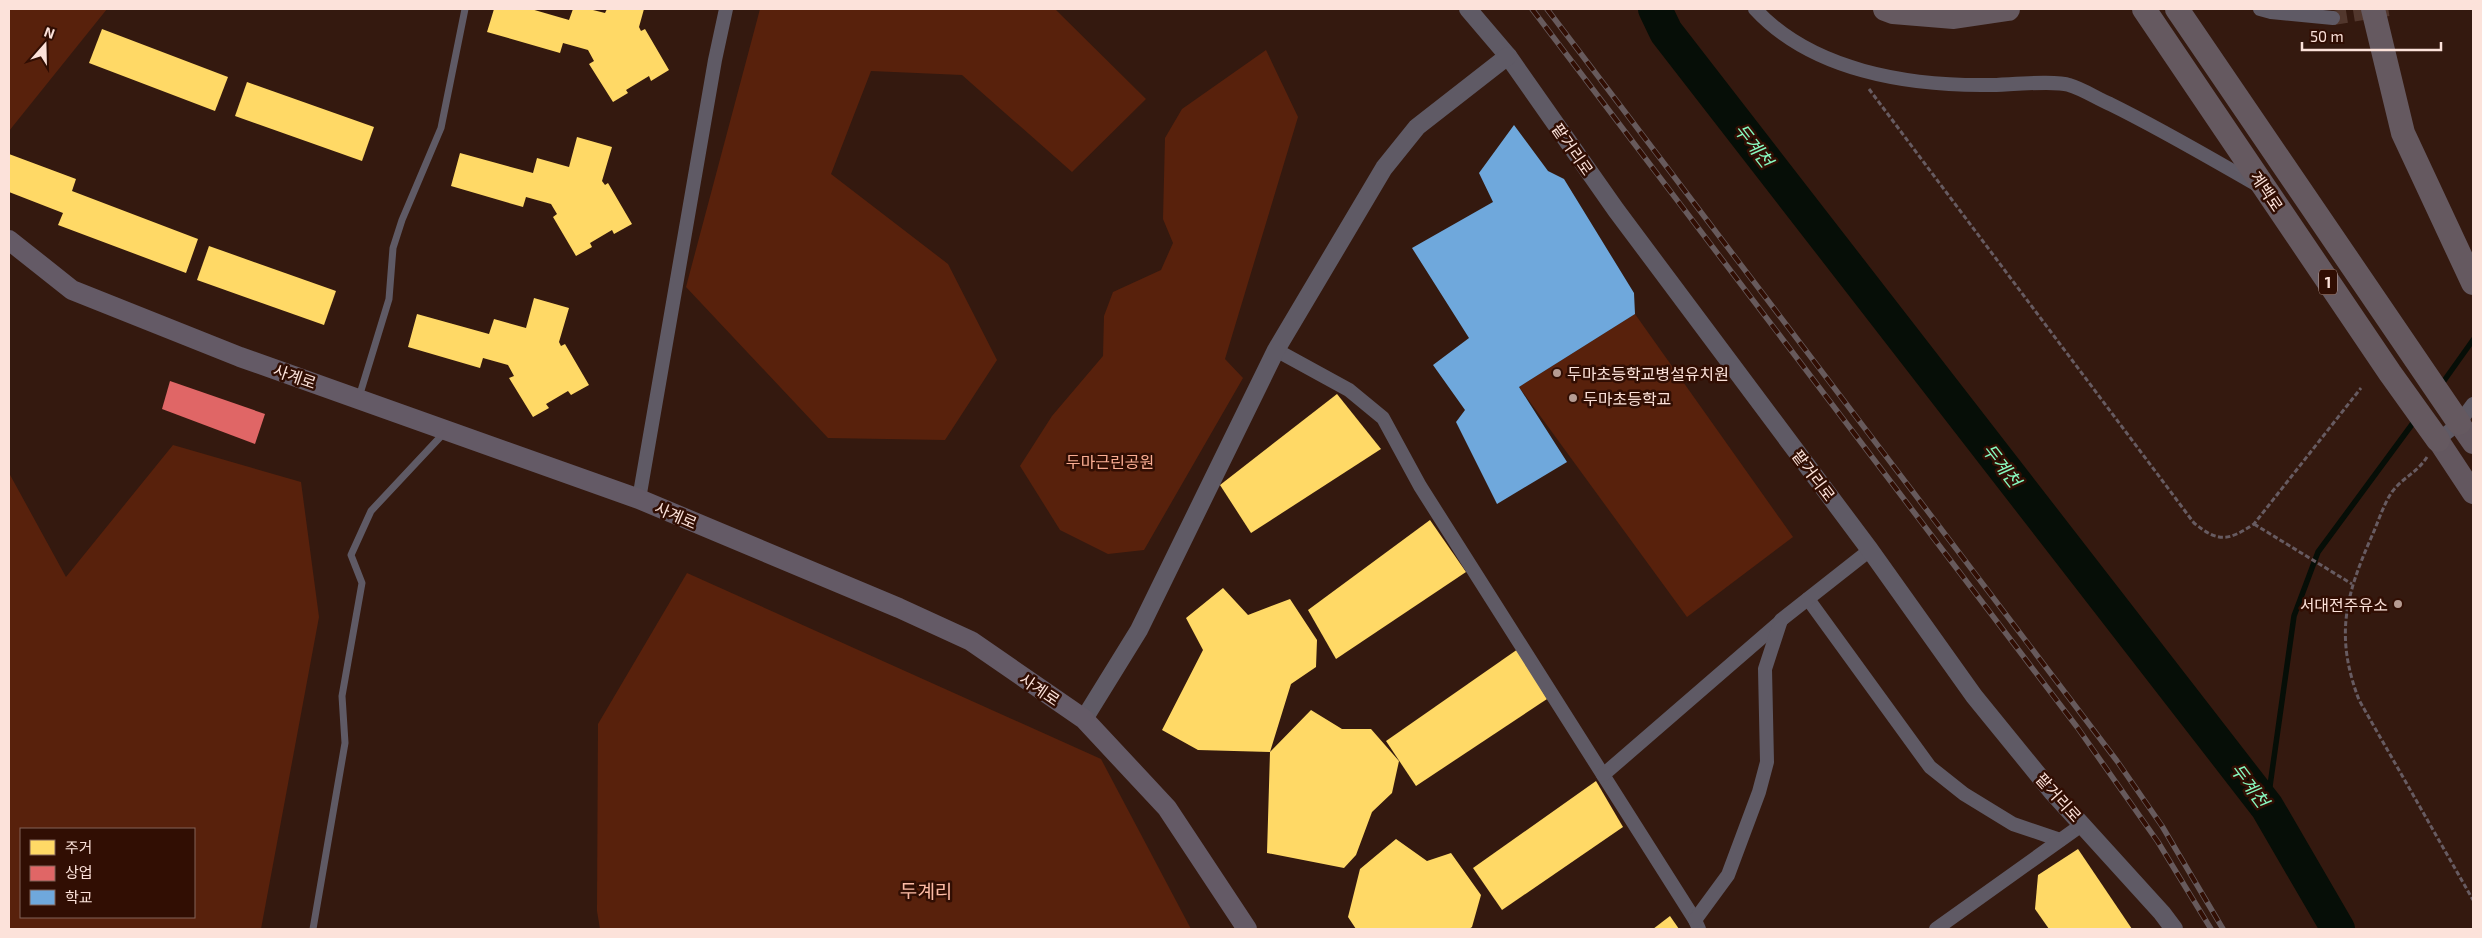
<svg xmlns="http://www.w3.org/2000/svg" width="2482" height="938" font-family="'Exo 2','Noto Sans KR',sans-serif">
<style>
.green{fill:#58210c;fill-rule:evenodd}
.homes{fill:#ffd966}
.shops{fill:#e06666}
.schools{fill:#6fa8dc}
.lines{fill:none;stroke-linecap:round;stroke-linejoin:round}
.stream{stroke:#060e07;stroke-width:5.5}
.river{stroke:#060e07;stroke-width:34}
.minor-tunnel{stroke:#52372d;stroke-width:14;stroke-dasharray:14 7;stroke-linecap:butt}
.path{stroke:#675b61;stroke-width:3;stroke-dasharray:5 2.5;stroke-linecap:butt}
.service{stroke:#5f5a65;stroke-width:7}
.minor{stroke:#5f5a65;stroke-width:14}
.tertiary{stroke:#5f5a65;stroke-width:18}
.secondary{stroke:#645a66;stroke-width:20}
.primary{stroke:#63575f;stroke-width:22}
.trunk{stroke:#655960;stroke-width:24}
.rail-casing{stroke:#675a5c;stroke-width:5.5}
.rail{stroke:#310e03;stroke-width:4;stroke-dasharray:11;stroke-linecap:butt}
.poi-dot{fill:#b69c93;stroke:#310e03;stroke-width:2}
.labels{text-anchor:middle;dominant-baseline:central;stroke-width:5;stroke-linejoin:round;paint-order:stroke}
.shield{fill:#310e03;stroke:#bfa29a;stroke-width:1}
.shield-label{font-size:15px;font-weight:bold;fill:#fce2da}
.street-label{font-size:16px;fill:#fce2da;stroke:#310e03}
.poi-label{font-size:16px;fill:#fce2da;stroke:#310e03;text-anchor:start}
.park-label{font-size:16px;fill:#fcae93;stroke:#310e03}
.water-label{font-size:18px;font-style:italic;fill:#88fac0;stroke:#310e03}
.quarter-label{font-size:19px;fill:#fdbba5;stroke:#310e03}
</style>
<rect width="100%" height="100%" fill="#34190f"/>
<g class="green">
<polygon points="9,9 107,9 9,131"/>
<polygon points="760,9 1055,9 1146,99 1072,172 962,75 871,71 831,174 948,264 997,360 945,440 828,438 686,287"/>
<polygon points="1266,50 1298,117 1225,359 1243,378 1144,550 1108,554 1060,530 1020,466 1052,416 1103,356 1104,316 1113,292 1161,270 1173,243 1163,219 1165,138 1182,109"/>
<polygon points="1635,314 1793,537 1687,617 1519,387"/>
<path d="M173,445l128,37 18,135 -58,312h-252v-456l57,104zM194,829v88h-173v-88z"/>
<polygon points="687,573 1101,759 1191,929 600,929 597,911 598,724"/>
</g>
<g class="homes">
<polygon points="494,9 531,9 569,20 573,9 589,9 605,13 607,9 644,9 639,27 641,31 645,29 669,70 651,81 649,76 626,90 628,93 613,102 589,64 594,61 588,50 563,43 560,53 487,32"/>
<polygon points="102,29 228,77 215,111 89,63"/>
<polygon points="247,82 374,127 362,161 235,116"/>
<polygon points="577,137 612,147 602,181 605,185 608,183 632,224 614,234 612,230 590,243 592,247 576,256 553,217 557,214 551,204 526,197 523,207 451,186 460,153 533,173 537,158 569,167"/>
<polygon points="9,154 76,179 72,191 198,239 186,273 58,225 63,213 9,192"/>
<polygon points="209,246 336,291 324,325 197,280"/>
<polygon points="534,298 569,308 559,342 561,346 565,344 589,385 571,395 568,391 546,404 549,408 533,417 509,378 514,376 508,365 483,358 480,368 408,347 417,314 489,334 494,319 526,328"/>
<polygon points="1337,394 1381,449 1251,533 1220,485"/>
<polygon points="1430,520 1466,572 1336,659 1308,610"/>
<polygon points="1223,588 1248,615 1290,599 1317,640 1316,667 1291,684 1270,752 1311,710 1342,729 1371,729 1399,761 1392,793 1372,812 1356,855 1344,868 1267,853 1270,752 1198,750 1162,730 1203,650 1186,618"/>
<polygon points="1518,649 1547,699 1416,786 1386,741"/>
<polygon points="1596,781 1623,827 1502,910 1473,868"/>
<polygon points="1396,839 1427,861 1451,853 1481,895 1472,927 1469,929 1356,929 1348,917 1360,869"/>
<polygon points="2078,849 2132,929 2049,929 2035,909 2038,875"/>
<polygon points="1670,916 1679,929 1653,929"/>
</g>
<polygon class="shops" points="170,381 265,414 255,444 162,409"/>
<polygon class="schools" points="1514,125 1548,171 1564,179 1634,293 1635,314 1519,387 1567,462 1497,504 1456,422 1465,410 1433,365 1469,338 1412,248 1493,202 1479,173"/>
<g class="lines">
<g class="stream">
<polyline points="2441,385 2473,340"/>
<polyline points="2267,807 2294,616 2318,552 2416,419"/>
</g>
<polyline class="river" points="1655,9 1666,32 2267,807 2338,929"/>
<polyline class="minor-tunnel" points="2333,18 2389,9"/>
<g class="path">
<path d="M1869,89l325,434c25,20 34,18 60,1l107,-136"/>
<path d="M2427,457c-10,16 -24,20 -35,35 -9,13 -14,31 -21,46 -26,59 -36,99 -12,162l114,200"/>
<polyline points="2254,524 2352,584"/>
</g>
<g class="service">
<polyline points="359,397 389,299 393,248 402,220 441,128 465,9"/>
<polyline points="313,929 345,743 342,696 362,583 351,555 371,511 444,433"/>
</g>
<g class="minor">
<path d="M1755,9c57,62 153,77 234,76 16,0 67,-5 80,0 14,4 27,13 41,19 51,25 100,54 149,82"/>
<polyline points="2260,9 2271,12 2333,18"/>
<polyline points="1276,350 1349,390 1383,418 1420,486 1695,920 1699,929"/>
<polyline points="2438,440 2459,423 2473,404"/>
<polyline points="639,499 715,60 726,9"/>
<polyline points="1808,599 1930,767 1964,794 2013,824 2060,840"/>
<polyline points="1603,775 1781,621"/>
<polyline points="1695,920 1728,875 1759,792 1767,762 1765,669 1781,620 1870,550"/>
<polyline points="1936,929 2083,824"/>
</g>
<g class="tertiary">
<polyline points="1468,9 1508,56 1616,210 1870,550 1974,696 2053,793 2162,913 2174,929"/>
<polyline points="1084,719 1139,630 1276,350 1384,168 1417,127 1508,56"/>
</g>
<polyline class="secondary" points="9,240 72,290 240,357 639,499 899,608 971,641 1084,719 1167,808 1247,929"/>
<g class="primary">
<polyline points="2459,423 2473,443"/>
<polyline points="2438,440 2473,493"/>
</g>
<g class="trunk">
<polyline points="1885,9 1893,12 1954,17 2008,9"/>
<polyline points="2144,9 2390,373 2438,440"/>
<polyline points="2177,9 2459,423"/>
<polyline points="2373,9 2403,133 2473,283"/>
</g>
<g class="rail-casing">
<g id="rail">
<polyline points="1532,9 2077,727 2158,842 2211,929"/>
<polyline points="1547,9 2117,761 2162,826 2223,929"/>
</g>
</g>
<use href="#rail" class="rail"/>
</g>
<g class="poi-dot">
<circle cx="1557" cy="373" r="5"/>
<circle cx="1573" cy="398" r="5"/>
<circle cx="2398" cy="604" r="5"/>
</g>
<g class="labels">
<rect class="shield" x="2319" y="269.5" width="18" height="25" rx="4"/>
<g class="shield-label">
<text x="2328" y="282">1</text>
</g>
<g class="street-label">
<text transform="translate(1573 149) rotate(55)">팥거리로</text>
<text transform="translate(2267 191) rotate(56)">계백로</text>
<text transform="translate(295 376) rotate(19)">사계로</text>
<text transform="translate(1814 475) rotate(53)">팥거리로</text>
<text transform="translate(676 515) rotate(23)">사계로</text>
<text transform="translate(1040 689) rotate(34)">사계로</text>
<text transform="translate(2059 797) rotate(48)">팥거리로</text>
</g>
<g class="poi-label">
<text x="1567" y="373">두마초등학교병설유치원</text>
<text x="1583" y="398">두마초등학교</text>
<text x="2388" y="604" text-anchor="end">서대전주유소</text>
</g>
<g class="park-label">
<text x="1110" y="461">두마근린공원</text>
</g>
<g class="water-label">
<text transform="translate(1754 145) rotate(52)">두계천</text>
<text transform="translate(2002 465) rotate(52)">두계천</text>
<text transform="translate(2250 785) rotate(53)">두계천</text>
</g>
<g class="quarter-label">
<text x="926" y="890">두계리</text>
</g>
</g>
<rect width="2482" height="938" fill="none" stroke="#fce2da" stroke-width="20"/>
<rect x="20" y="828" width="175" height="90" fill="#310e03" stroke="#826359"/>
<rect x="30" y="840" width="25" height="15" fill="#ffd966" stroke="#826359"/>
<text x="65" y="853" font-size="15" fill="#fce2da">주거</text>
<rect x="30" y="866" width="25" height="15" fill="#e06666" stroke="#826359"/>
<text x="65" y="878" font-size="15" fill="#fce2da">상업</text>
<rect x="30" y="890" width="25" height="15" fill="#6fa8dc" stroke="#826359"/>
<text x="65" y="903" font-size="15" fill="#fce2da">학교</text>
<g transform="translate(45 45) rotate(20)" stroke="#310e03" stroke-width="4" paint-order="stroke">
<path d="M0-4L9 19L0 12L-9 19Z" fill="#fce2da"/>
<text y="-8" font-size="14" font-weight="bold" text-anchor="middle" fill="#fce2da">N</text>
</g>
<path d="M2302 42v8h139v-8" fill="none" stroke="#fce2da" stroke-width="2.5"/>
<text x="2310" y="42" font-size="15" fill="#fce2da" stroke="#310e03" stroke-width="4" paint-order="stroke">50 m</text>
</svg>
